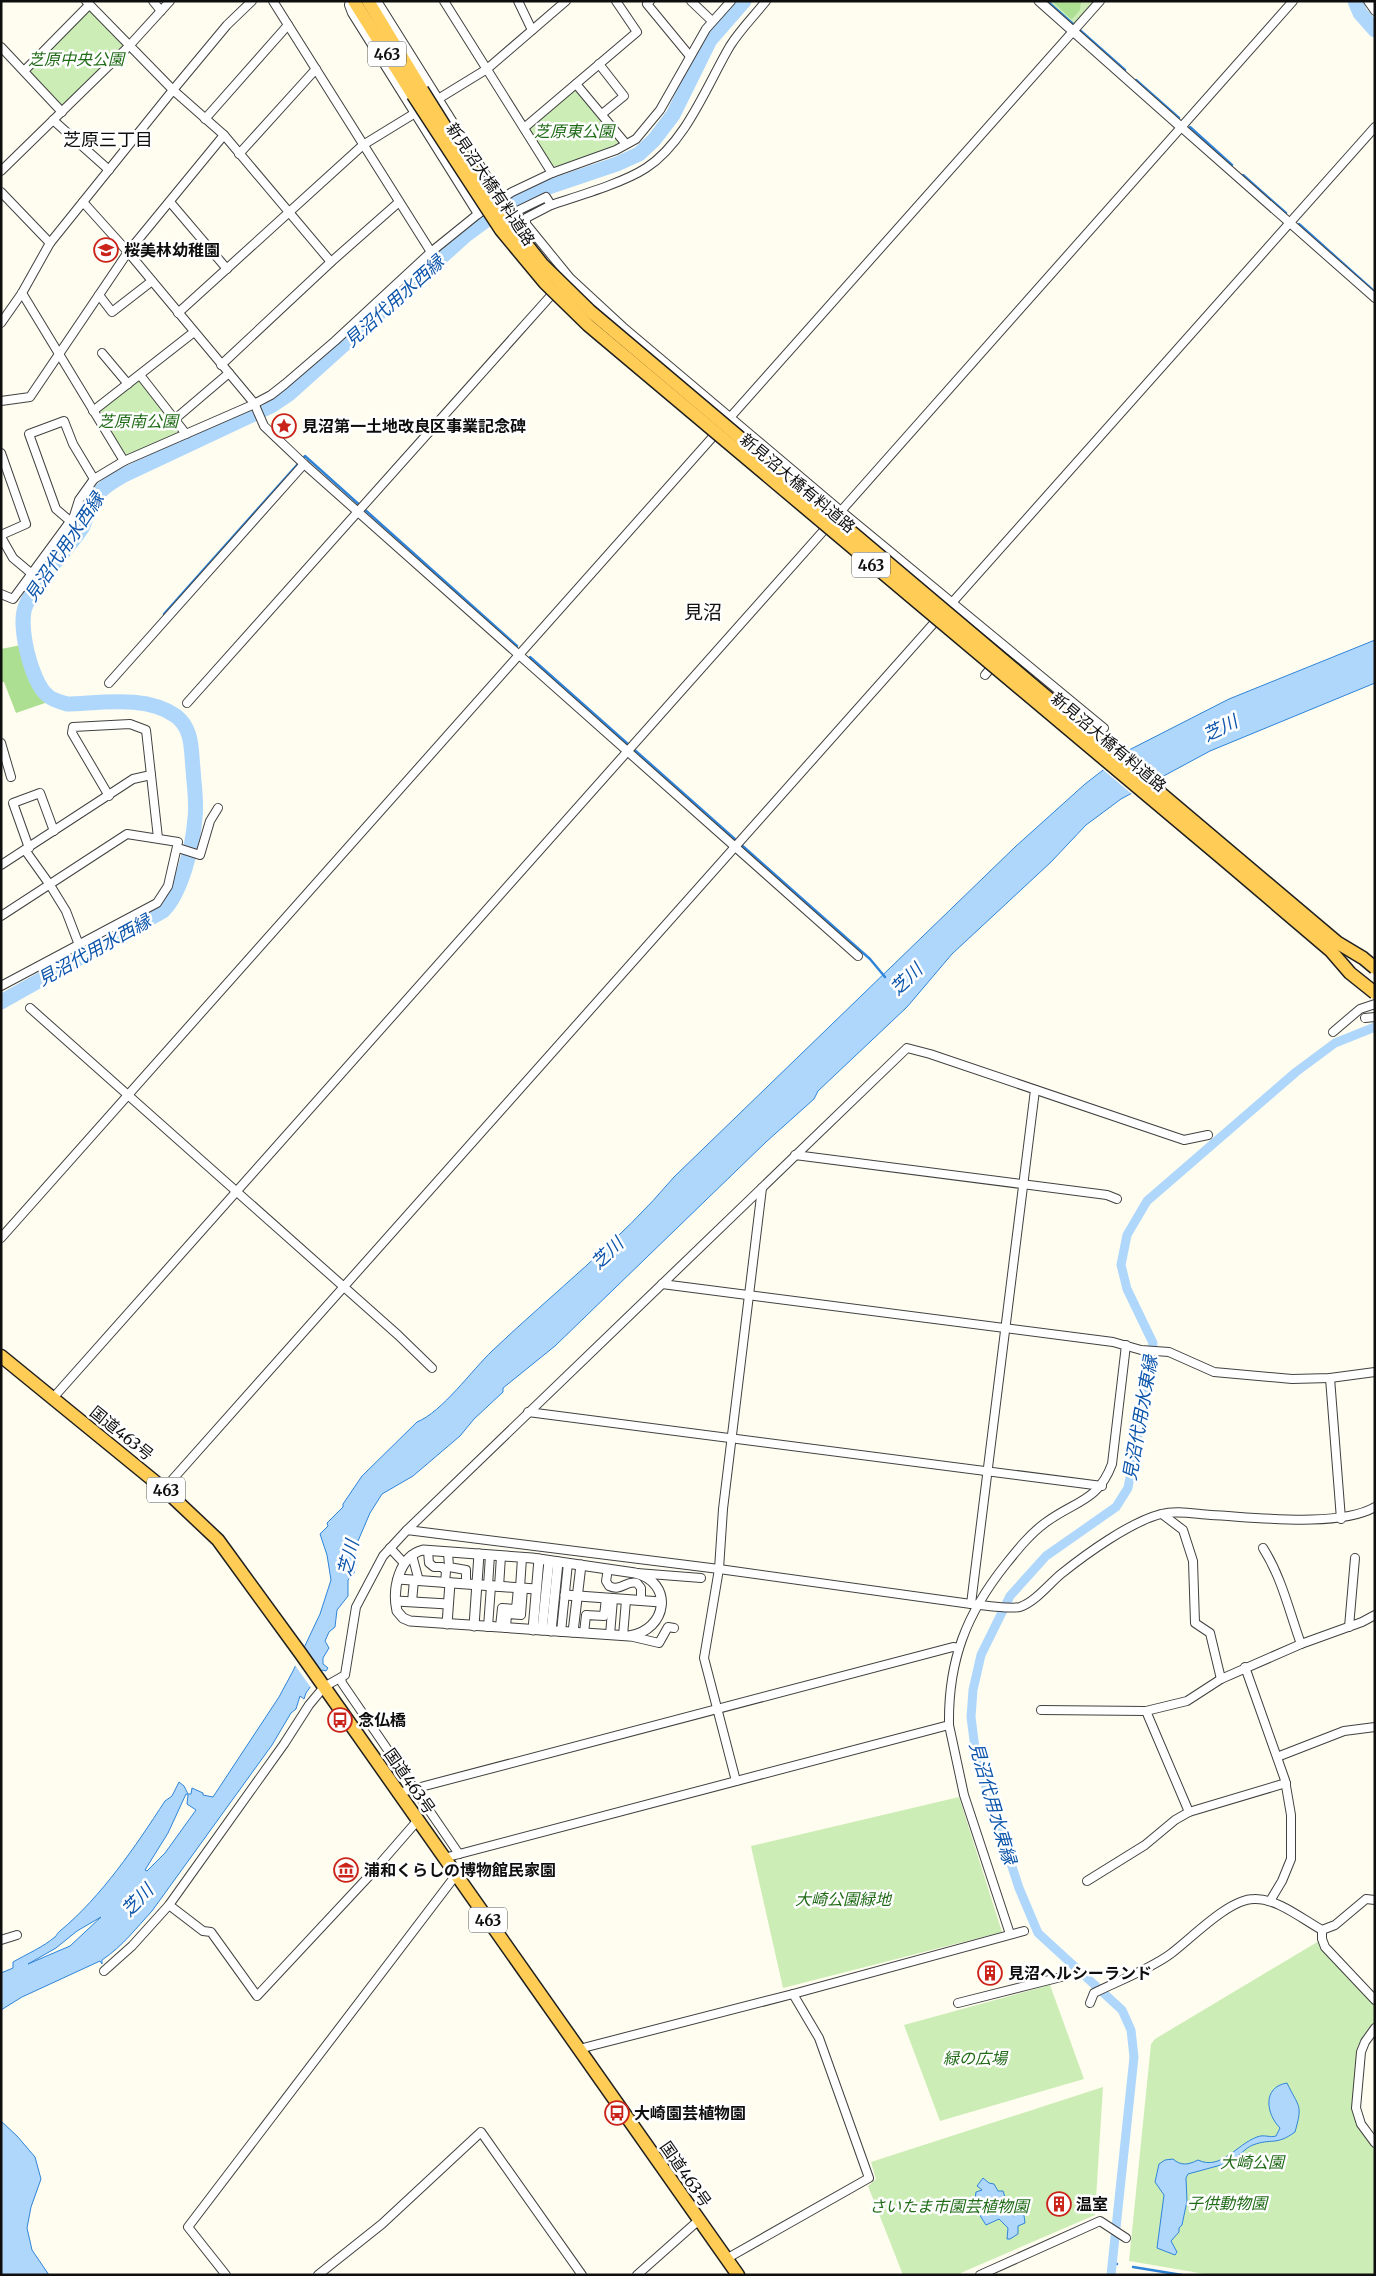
<svg xmlns="http://www.w3.org/2000/svg" width="1376" height="2276" font-family="Merriweather,'Noto Sans JP',serif">
<style>
.green{fill:#ccedb5}
.forest{fill:#addf93}
.water{fill:#afd7fb;stroke:#2f84d9;fill-rule:evenodd}
.pier{fill:#fffdef}
.lines{fill:none;stroke-linecap:round;stroke-linejoin:round}
.stream{stroke:#2f84d9;stroke-width:2.5}
.canal{stroke:#afd7fb;stroke-width:9}
.river{stroke:#afd7fb;stroke-width:15}
.minor-casing{stroke:#414141;stroke-width:10}
.tertiary-casing{stroke:#414141;stroke-width:11}
.trunk-casing{stroke:#1f1f1f;stroke-width:15}
.minor{stroke:#fff;stroke-width:8}
.tertiary{stroke:#fff;stroke-width:9}
.trunk{stroke:#ffcc56;stroke-width:12}
.trunk-bridge-casing{stroke:#1f1f1f;stroke-width:15;stroke-linecap:butt}
.trunk-bridge{stroke:#ffcc56;stroke-width:12}
.labels{text-anchor:middle;dominant-baseline:central;stroke-width:5;stroke-linejoin:round;paint-order:stroke}
.shield{fill:#fff;stroke:#565656;stroke-width:1}
.shield-label{font-size:15px;font-weight:bold;fill:#0e0e0e}
.park-label{font-size:16px;font-style:italic;fill:#216c18;stroke:#fff}
.street-label{font-size:16px;fill:#0e0e0e;stroke:#fff}
.poi-label{font-size:16px;font-weight:bold;fill:#0e0e0e;stroke:#fff;text-anchor:start}
.neighbourhood-label{font-size:18px;fill:#0e0e0e;stroke:#fff}
.water-label{font-size:18px;font-style:italic;fill:#0c55ab;stroke:#fff}
.quarter-label{font-size:19px;fill:#0e0e0e;stroke:#fff}
</style>
<rect width="100%" height="100%" fill="#fffdef"/>
<g class="green">
<polygon points="1045,1 1096,1 1073,27"/>
<polygon points="90,11 122,44 122,48 65,104 62,105 30,72 30,69 87,12"/>
<polygon points="577,88 623,145 557,167 553,166 530,130 532,126"/>
<polygon points="139,380 142,380 182,433 129,456 125,454 100,415 101,410"/>
<polygon points="959,1797 1002,1932 783,1988 751,1846"/>
<polygon points="1319,1941 1375,2003 1375,2023 1362,2041 1359,2125 1375,2151 1375,2275 1211,2275 1129,2261 1151,2044 1155,2039"/>
<polygon points="1050,1985 1084,2079 940,2121 904,2025"/>
<polygon points="1103,2087 1095,2215 956,2275 903,2275 868,2186 876,2179 871,2162"/>
</g>
<g class="forest">
<polygon points="1052,1 1081,1 1080,10 1073,18 1071,19"/>
<polygon points="21,645 29,676 48,702 16,713 4,682 1,682 1,649"/>
</g>
<g class="water">
<path d="M1375,640v43l-165,68 -89,48 -35,26 -35,37 -99,92 -45,53 -89,84 -4,8 -48,43 -211,204 -52,42v4l-29,27 -14,17 -47,40 -31,18 -12,19 -15,35 1,16 -2,9 -6,7v16l-11,14 -2,17 -6,5 -4,9 4,7 -6,10v6l5,4 -2,3 -4,-1 -16,23 -2,6 -4,-3 -4,13 -5,4 -19,32 -120,166c-15,16 -29,35 -50,49v4l-2,-3 -78,36 -21,13v-37l12,-5v-6c14,-8 30,-15 42,-25 2,-2 3,-5 5,-6 42,-35 75,-84 105,-130l7,-5 7,-14 5,4 4,8h3l1,-6 11,5v2l10,2 66,-100 14,-26 27,-57 11,-34 -4,-25 -7,-21 8,-8 -1,-3 16,-16v-3l19,-28 55,-54c25,-10 55,-52 75,-71 61,-58 128,-110 182,-174l341,-330 70,-63 44,-34 100,-51zM186,1794l2,1 -1,9 9,6 -31,43 -18,18 -2,-1 23,-37zM101,1917l-31,29 -42,18 28,-16 21,-17z"/>
<path d="M1287,2083c12,25 16,21 8,49 -19,14 -24,6 -42,13 -7,2 -18,15 -25,20h-7l-33,9 -2,4 1,23 -5,24 -3,3v4l-8,9 6,11 -2,3 -18,-7 7,-53 -9,-13 4,-18 6,-4 8,-1c8,7 15,6 25,1 23,11 39,-16 59,-23 7,-3 13,1 19,-1l4,-8c-14,-14 -18,-41 7,-45z"/>
<polygon points="1,2121 17,2136 35,2157 41,2179 31,2207 27,2228 32,2250 49,2275 1,2275"/>
<polygon points="983,2178 989,2183 994,2184 998,2191 1003,2191 1005,2197 1013,2202 1015,2208 1012,2215 1014,2216 1019,2208 1023,2208 1025,2223 1018,2226 1018,2234 1010,2239 1007,2239 1008,2228 999,2219 986,2225 974,2206 976,2192 982,2190 977,2186"/>
</g>
<g class="pier">
<polygon points="1123,751 1159,781 1133,795 1101,768"/>
<polygon points="304,1649 322,1674 312,1689 294,1664"/>
</g>
<g class="lines">
<g class="stream">
<polyline points="1047,1 1125,70"/>
<polyline points="1136,80 1179,118"/>
<polyline points="1190,127 1232,165"/>
<polyline points="1243,175 1286,213"/>
<polyline points="1299,224 1375,292"/>
<polyline points="164,614 305,456 517,646"/>
<polyline points="530,657 870,959 885,977"/>
<polyline points="1112,2263 1117,2264"/>
<polyline points="1133,2267 1182,2275"/>
</g>
<polyline class="canal" points="1111,2275 1134,2057 1131,2030 1122,2010 1038,1933 1019,1888 976,1756 971,1717 973,1690 981,1655 1010,1596 1046,1556 1116,1507 1128,1488 1152,1360 1153,1343 1127,1289 1121,1265 1127,1235 1147,1201 1296,1072 1335,1043 1375,1027"/>
<g class="river">
<polyline points="1355,1 1360,13 1375,30"/>
<polyline points="508,206 537,191 617,164 639,154 654,140 673,115 710,40 744,1"/>
<path d="M1,1002l162,-91c19,-19 30,-66 32,-93 2,-16 -1,-33 -2,-49 -2,-19 0,-40 -17,-53 -30,-21 -74,-13 -109,-12 -7,-2 -15,-4 -20,-9 -16,-14 -30,-71 -21,-90 12,-29 39,-51 56,-77 5,-9 5,-20 11,-28 7,-11 19,-18 29,-24l149,-70 18,-12 177,-159 19,-14"/>
</g>
<g class="minor-casing">
<g id="minor">
<polyline points="86,1 173,90 224,135 331,262"/>
<polyline points="153,1 161,11"/>
<polyline points="273,1 431,252"/>
<polyline points="350,1 349,5 352,13 478,214"/>
<polyline points="377,1 501,199"/>
<polyline points="444,1 552,173"/>
<polyline points="518,1 532,30"/>
<polyline points="650,1 647,4 689,55"/>
<polyline points="691,1 712,21"/>
<polyline points="1368,1 1375,11"/>
<polyline points="1,47 62,112"/>
<polyline points="599,64 624,96 602,114"/>
<polyline points="24,71 89,5"/>
<polyline points="576,84 626,144"/>
<polyline points="205,119 288,25"/>
<polyline points="53,120 109,170"/>
<polyline points="1181,127 1375,298"/>
<polyline points="524,128 637,32 616,1"/>
<polyline points="239,154 316,69"/>
<polyline points="1,171 129,46 170,1"/>
<polyline points="1,192 50,243"/>
<polyline points="83,202 128,252 254,403 264,426 304,464 858,956"/>
<polyline points="170,202 227,269"/>
<path d="M551,205c27,-9 72,-22 95,-37 40,-26 61,-83 84,-122 10,-16 24,-30 36,-45"/>
<polyline points="503,212 507,216 546,197 551,205 526,218 526,224 570,278 623,327 841,511 1293,1"/>
<polyline points="22,293 124,461"/>
<polyline points="99,295 112,312 152,281"/>
<polyline points="178,313 363,145 487,69 566,1"/>
<polyline points="1,323 22,293 50,243 173,90 227,25 252,1"/>
<polyline points="102,353 128,384"/>
<polyline points="221,365 331,262 399,202"/>
<polyline points="140,375 186,434"/>
<polyline points="1,401 30,397 128,252 224,135"/>
<polyline points="93,411 194,332"/>
<polyline points="175,419 229,373"/>
<polyline points="1,453 26,524 1,535"/>
<polyline points="70,521 56,509 29,434 64,421 73,444 94,479"/>
<polyline points="1,537 13,558 32,574"/>
<polyline points="1,594 13,599 74,516 79,500 94,479 124,461 250,406 271,395 285,384 335,341 431,252 478,214 512,192 552,173 616,150 636,139 660,110 706,29 731,1"/>
<polyline points="985,675 995,663"/>
<polyline points="109,683 304,464"/>
<polyline points="187,703 555,291"/>
<polyline points="1,743 11,777"/>
<polyline points="109,796 72,733 73,727 130,724 146,730 158,838"/>
<polyline points="29,848 13,803 40,793 54,831"/>
<polyline points="178,848 200,855 210,821 218,808"/>
<polyline points="25,850 50,885 66,911 79,945"/>
<polyline points="1,865 133,779 151,775"/>
<polyline points="1,916 127,834 178,842 168,886 157,903 1,986"/>
<polyline points="30,1008 398,1335 432,1368"/>
<polyline points="1365,1018 1375,1017"/>
<polyline points="1333,1032 1360,1009 1375,1004"/>
<polyline points="795,1155 1107,1195 1117,1199"/>
<polyline points="1,1238 1100,1"/>
<polyline points="662,1284 1113,1342 1141,1350 1169,1352 1214,1372 1292,1379 1330,1378 1375,1372"/>
<polyline points="1330,1378 1341,1519"/>
<polyline points="53,1398 841,511 1104,728"/>
<polyline points="528,1412 1102,1486"/>
<polyline points="164,1489 1375,127"/>
<polyline points="1162,1514 1183,1530 1193,1561 1195,1623 1210,1633 1221,1679 1301,1644 1362,1622 1375,1615"/>
<polyline points="407,1530 907,1048 930,1054 1184,1140 1208,1135"/>
<polyline points="390,1548 404,1563"/>
<path d="M1263,1548c19,30 26,63 38,96"/>
<polyline points="428,1551 429,1563 434,1567 442,1567 446,1571 445,1583"/>
<polyline points="448,1552 449,1567 466,1570 466,1584"/>
<polyline points="412,1555 419,1581"/>
<path d="M608,1569l-2,12 3,5c12,6 17,-6 28,-3l4,5v13"/>
<polyline points="637,1573 701,1578"/>
<polyline points="488,1586 490,1555"/>
<polyline points="499,1587 501,1556"/>
<polyline points="520,1588 522,1558"/>
<polyline points="412,1602 414,1580"/>
<polyline points="971,1604 1035,1090"/>
<polyline points="488,1627 491,1586"/>
<polyline points="500,1627 502,1608 516,1609 518,1588"/>
<polyline points="1349,1627 1355,1558"/>
<polyline points="506,1628 507,1614 521,1615 523,1588"/>
<polyline points="561,1632 568,1563"/>
<polyline points="584,1633 586,1615 604,1616 606,1598"/>
<polyline points="610,1635 613,1599"/>
<polyline points="623,1636 626,1600"/>
<polyline points="629,1636 659,1643 668,1627 674,1628"/>
<polyline points="1245,1667 1285,1780 1291,1815 1291,1859 1282,1881 1270,1901"/>
<polyline points="341,1678 342,1683 459,1854"/>
<polyline points="1041,1710 1146,1711 1187,1701 1221,1679"/>
<polyline points="1146,1711 1189,1812"/>
<polyline points="949,1725 964,1795 1010,1934"/>
<polyline points="1277,1757 1344,1731 1375,1727"/>
<polyline points="736,1781 704,1658 719,1569 723,1509 762,1188"/>
<polyline points="398,1793 953,1647 959,1648"/>
<path d="M444,1858l505,-133c-1,-64 17,-111 57,-161 12,-15 24,-30 39,-41 29,-22 53,-21 67,-59l14,-119"/>
<polyline points="1087,1881 1145,1845 1175,1820 1189,1812 1286,1783"/>
<polyline points="169,1905 203,1931 211,1932 257,1996 371,1874 418,1820"/>
<polyline points="1322,1930 1322,1939 1325,1947 1375,2000"/>
<polyline points="1,1940 17,1935"/>
<path d="M104,1971l28,-25 37,-41 115,-161 25,-39 15,-18 21,-12 11,-68 27,-51 24,-26 312,39 252,35c8,1 42,5 49,3 15,-5 29,-23 41,-33 25,-20 69,-52 100,-60 16,-4 34,0 50,1 43,2 128,13 164,-8"/>
<polyline points="958,2003 1065,1976"/>
<path d="M1090,2003l4,-10c24,-12 54,-23 75,-38 21,-15 59,-56 85,-56 23,-1 48,20 68,31l13,-5 31,-26 9,1"/>
<polyline points="1375,2028 1365,2042 1361,2052 1356,2108 1361,2124 1375,2143"/>
<polyline points="579,2049 793,1994"/>
<polyline points="726,2259 869,2178 819,2038 793,1994 1024,1931"/>
<polyline points="226,2275 188,2227 456,1875"/>
<polyline points="318,2275 382,2224 481,2132 582,2275"/>
<polyline points="637,2275 699,2220"/>
<polyline points="980,2275 1100,2221 1126,2238"/>
</g>
</g>
<g class="tertiary-casing">
<g id="tertiary">
<polyline points="1039,1 1181,127"/>
<path d="M423,1550l109,8 103,15c39,9 33,57 -6,63l-219,-15 -7,-3 -6,-7c-5,-22 2,-55 26,-61z"/>
<polyline points="398,1579 536,1589"/>
<polyline points="565,1595 661,1602"/>
<polyline points="396,1601 448,1604"/>
<polyline points="447,1624 450,1583"/>
<polyline points="474,1626 479,1554"/>
<polyline points="533,1630 539,1559"/>
<polyline points="542,1630 549,1561"/>
<polyline points="551,1631 558,1562"/>
<polyline points="573,1632 581,1565"/>
</g>
</g>
<g class="trunk-casing">
<g id="trunk">
<polyline points="354,1 413,95"/>
<polyline points="368,1 422,90"/>
<polyline points="1,1356 164,1489 218,1540 301,1654 738,2275"/>
</g>
</g>
<use href="#minor" class="minor"/>
<use href="#tertiary" class="tertiary"/>
<use href="#trunk" class="trunk"/>
<g class="trunk-bridge-casing">
<g id="trunk-bridge">
<polyline points="422,90 489,197 542,264 590,311 1338,943 1363,958 1375,968"/>
<polyline points="413,95 501,230 545,283 588,325 1223,859 1331,951 1350,973 1375,993"/>
</g>
</g>
<use href="#trunk-bridge" class="trunk-bridge"/>
</g>
<defs>
<g id="school-ring" transform="scale(1.25)"><circle r="9.5" fill="#fff" stroke="#ca231a" stroke-width="1.5"/><path d="M0-5L7-2L0 1L-7-2ZM-4 1L0 2.5L4 1V4Q0 6-4 4Z" fill="#ca231a"/></g>
<g id="sight-ring" transform="scale(1.25)"><circle r="9.5" fill="#fff" stroke="#ca231a" stroke-width="1.5"/><path d="M0-6L1.8-2.2L6-1.7L2.9 1.2L3.7 5.4L0 3.3L-3.7 5.4L-2.9 1.2L-6-1.7L-1.8-2.2Z" fill="#ca231a"/></g>
<g id="bus-ring" transform="scale(1.25)"><circle r="9.5" fill="#fff" stroke="#ca231a" stroke-width="1.5"/><path d="M-5-6H5V4H4V6H2V4H-2V6H-4V4H-5ZM-3.5-4V0h7V-4ZM-3.5 1.2v1.5H-2V1.2ZM2 1.2v1.5H3.5V1.2Z" fill="#ca231a"/></g>
<g id="museum-ring" transform="scale(1.25)"><circle r="9.5" fill="#fff" stroke="#ca231a" stroke-width="1.5"/><path d="M0-6L6-3V-2H-6V-3ZM-5-1h2V3h-2ZM-1-1h2V3h-2ZM3-1h2V3H3ZM-6 4H6V6H-6Z" fill="#ca231a"/></g>
<g id="building-ring" transform="scale(1.25)"><circle r="9.5" fill="#fff" stroke="#ca231a" stroke-width="1.5"/><path d="M-4-6H4V6H1V3H-1V6H-4ZM-2.5-4.3h1.7v1.8h-1.7ZM.8-4.3h1.7v1.8H.8ZM-2.5-1h1.7V.8h-1.7ZM.8-1h1.7V.8H.8Z" fill="#ca231a"/></g>
</defs>
<g fill-rule="evenodd">
<use href="#school-ring" x="106" y="250"/>
<use href="#sight-ring" x="284" y="426"/>
<use href="#bus-ring" x="340" y="1720"/>
<use href="#museum-ring" x="346" y="1870"/>
<use href="#building-ring" x="990" y="1973"/>
<use href="#bus-ring" x="617" y="2113"/>
<use href="#building-ring" x="1059" y="2204"/>
</g>
<g class="labels">
<g class="shield">
<rect x="368" y="41.5" width="38" height="25" rx="4"/>
<rect x="852" y="552.5" width="38" height="25" rx="4"/>
<rect x="147" y="1477.5" width="38" height="25" rx="4"/>
<rect x="469" y="1907.5" width="38" height="25" rx="4"/>
</g>
<g class="shield-label">
<text x="387" y="54">463</text>
<text x="871" y="565">463</text>
<text x="166" y="1490">463</text>
<text x="488" y="1920">463</text>
</g>
<g class="park-label">
<text x="76" y="59">芝原中央公園</text>
<text x="574" y="131">芝原東公園</text>
<text x="138" y="421">芝原南公園</text>
<text x="843" y="1899">大崎公園緑地</text>
<text x="975" y="2058">緑の広場</text>
<text x="1252" y="2162">大崎公園</text>
<text x="1227" y="2203">子供動物園</text>
<text x="949" y="2206">さいたま市園芸植物園</text>
</g>
<g class="street-label">
<text transform="translate(491 184) rotate(56)">新見沼大橋有料道路</text>
<text transform="translate(798 483) rotate(40)">新見沼大橋有料道路</text>
<text transform="translate(1109 742) rotate(40)">新見沼大橋有料道路</text>
<text transform="translate(122 1433) rotate(39)">国道463号</text>
<text transform="translate(410 1781) rotate(55)">国道463号</text>
<text transform="translate(686 2174) rotate(55)">国道463号</text>
</g>
<g class="poi-label">
<text x="124" y="250">桜美林幼稚園</text>
<text x="302" y="426">見沼第一土地改良区事業記念碑</text>
<text x="358" y="1720">念仏橋</text>
<text x="364" y="1870">浦和くらしの博物館民家園</text>
<text x="1008" y="1973">見沼ヘルシーランド</text>
<text x="634" y="2113">大崎園芸植物園</text>
<text x="1076" y="2204">温室</text>
</g>
<g class="neighbourhood-label">
<text x="108" y="139">芝原三丁目</text>
</g>
<g class="water-label">
<text transform="translate(394 301) rotate(-42)">見沼代用水西縁</text>
<text transform="translate(64 547) rotate(-56)">見沼代用水西縁</text>
<text transform="translate(1220 728) rotate(-26)">芝川</text>
<text transform="translate(94 950) rotate(-29)">見沼代用水西縁</text>
<text transform="translate(906 979) rotate(-44)">芝川</text>
<text transform="translate(607 1253) rotate(-44)">芝川</text>
<text transform="translate(1140 1418) rotate(-80)">見沼代用水東縁</text>
<text transform="translate(348 1558) rotate(-76)">芝川</text>
<text transform="translate(993 1803) rotate(74)">見沼代用水東縁</text>
<text transform="translate(137 1900) rotate(-46)">芝川</text>
</g>
<g class="quarter-label">
<text x="703" y="612">見沼</text>
</g>
</g>
<rect width="1376" height="2276" fill="none" stroke="#0e0e0e" stroke-width="5"/>
</svg>
